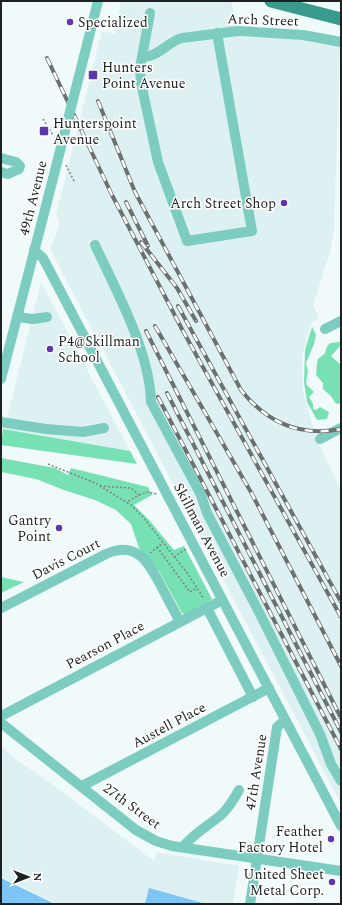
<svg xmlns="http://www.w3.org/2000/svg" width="342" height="905" font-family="Spectral,serif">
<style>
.built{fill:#def1f2}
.green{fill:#77e1b4}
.water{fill:#7dc5f4}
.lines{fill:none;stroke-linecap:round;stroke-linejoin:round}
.path{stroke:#7d8383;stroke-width:1.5;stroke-dasharray:2 2;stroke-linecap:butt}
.minor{stroke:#7ccdc0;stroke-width:10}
.major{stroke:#389b8e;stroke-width:13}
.rail-casing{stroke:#6b7070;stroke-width:4}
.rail{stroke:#fff;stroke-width:2.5;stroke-dasharray:8;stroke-linecap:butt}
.minor-bridge{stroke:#7ccdc0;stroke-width:10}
.poi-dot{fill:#5e36ae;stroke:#fff;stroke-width:1.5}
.labels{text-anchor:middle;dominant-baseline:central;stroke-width:3;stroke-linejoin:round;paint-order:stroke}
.street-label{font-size:14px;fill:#1e2121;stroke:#fff}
.poi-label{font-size:14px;fill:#1e2121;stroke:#fff;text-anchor:start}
</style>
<rect width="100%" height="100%" fill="#f1fafa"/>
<g class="built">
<polygon points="121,1 231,1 239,37 309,40 340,46 334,231 330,252 313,305 319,318 311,323 302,357 303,392 316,438 341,490 341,804 50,249 60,224 56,215 102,31 115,34"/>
<polygon points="41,282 130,451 3,429 8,415"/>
<polygon points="1,746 18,761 49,782 154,861 157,852 239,866 233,904 202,904 202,902 150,889 145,904 57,904 1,877"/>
</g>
<g class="green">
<polygon points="312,327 316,335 314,344 306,363 308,371 306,382 307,385 314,392 309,397 313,404 313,409 316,410 320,407 329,412 327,419 317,420 307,402 304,382 305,350"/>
<path d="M341,341v4l-10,11 10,9v38l-5,1 -5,-8 -8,-7v-6l-7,-8c1,-4 0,-15 3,-17 2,-2 5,-3 6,-5 4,-14 5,-8 16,-12z"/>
<polygon points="3,429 130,451 137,464 1,445"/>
<polygon points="1,458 55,468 68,475 71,468 148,487 152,495 134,505 149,520 174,550 184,546 212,599 193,611 185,615 182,613 159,571 139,548 131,524 116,510 95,500 64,490 36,479 1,472"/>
<polygon points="1,577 24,582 1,593"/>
</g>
<g class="water">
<polygon points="1,878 55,904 1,904"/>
<polygon points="149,888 203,903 202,904 145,904"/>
</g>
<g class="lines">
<g class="path">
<polyline points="43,119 53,135"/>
<polyline points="66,165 75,183"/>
<polyline points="48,464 95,483 131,505 143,517 188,574 204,599"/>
<polyline points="100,486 131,488 139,495 127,502"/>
<polyline points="139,495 147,492 157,494"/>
<polyline points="157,547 190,592 197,588"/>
<polyline points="150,553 163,543"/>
<polyline points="174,557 186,549"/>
</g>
<g class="minor">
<polyline points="150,13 140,68 141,83 158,162 187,241 252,231 217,33"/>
<path d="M142,57c17,0 25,-15 40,-19l56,-7 65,4 38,7"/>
<polyline points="78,80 98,1"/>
<polyline points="1,158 16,162 20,166 19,169 8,174 1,172"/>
<path d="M95,245c21,45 55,107 56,157l50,93 6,18 53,101 60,120 11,30 10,17"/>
<polyline points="34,250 43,258 341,826"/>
<polyline points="17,317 33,319 47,317"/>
<polyline points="325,329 341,321"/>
<polyline points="1,379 48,198"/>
<polyline points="1,422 46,429 83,432 104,428"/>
<polyline points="320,439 341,428"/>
<path d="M1,608l105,-54c31,-14 43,9 55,32 6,12 13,24 19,36"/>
<polyline points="207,608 253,697"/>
<polyline points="1,716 222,600"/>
<polyline points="1,723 136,830 156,841 172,846 341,871"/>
<polyline points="82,786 269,688"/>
<path d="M183,847c11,-14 25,-21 38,-32 8,-7 13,-16 18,-25"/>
<polyline points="250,904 277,727 285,720"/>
</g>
<polyline class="major" points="271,1 341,19"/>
<g class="rail-casing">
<g id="rail">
<polyline points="47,58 112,195 183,331 341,617"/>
<path d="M98,101l37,91 106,198c26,33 59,47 100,39"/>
<polyline points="126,202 148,246"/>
<polyline points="141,242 177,288 196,321"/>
<polyline points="178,306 341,602"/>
<polyline points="155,326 252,494 341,666"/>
<polyline points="146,331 341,718"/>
<polyline points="167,393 341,732"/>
<polyline points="158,397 341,749"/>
</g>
</g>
<use href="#rail" class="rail"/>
<polyline class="minor-bridge" points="48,198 78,80"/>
</g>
<g class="poi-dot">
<circle cx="70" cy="22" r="4"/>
<rect x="88" y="70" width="10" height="10" rx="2"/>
<rect x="39" y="126" width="10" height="10" rx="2"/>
<circle cx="284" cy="203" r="4"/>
<circle cx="50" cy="349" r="4"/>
<circle cx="59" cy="528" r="4"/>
<circle cx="331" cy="839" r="4"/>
<circle cx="332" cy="882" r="4"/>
</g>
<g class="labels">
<g class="street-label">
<text transform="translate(263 20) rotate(2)">Arch Street</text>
<text transform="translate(33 198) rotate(-76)">49th Avenue</text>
<text transform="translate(202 530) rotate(62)">Skillman Avenue</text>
<text transform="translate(66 559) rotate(-27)">Davis Court</text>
<text transform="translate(105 645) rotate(-28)">Pearson Place</text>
<text transform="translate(169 725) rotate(-28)">Austell Place</text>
<text transform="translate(256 772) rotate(-81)">47th Avenue</text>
<text transform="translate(132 806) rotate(36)">27th Street</text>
</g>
<g class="poi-label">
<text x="78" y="22">Specialized</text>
<text x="102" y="67">Hunters<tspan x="102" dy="16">Point Avenue</tspan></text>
<text x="53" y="123">Hunterspoint<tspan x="53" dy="16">Avenue</tspan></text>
<text x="276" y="203" text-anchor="end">Arch Street Shop</text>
<text x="58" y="341">P4@Skillman<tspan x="58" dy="16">School</tspan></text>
<text x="51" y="520" text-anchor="end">Gantry<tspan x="51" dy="16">Point</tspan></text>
<text x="323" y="831" text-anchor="end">Feather<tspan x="323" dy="16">Factory Hotel</tspan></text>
<text x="324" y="874" text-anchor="end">United Sheet<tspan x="324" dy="16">Metal Corp.</tspan></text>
</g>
</g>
<rect width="342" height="905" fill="none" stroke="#1e2121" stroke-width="4"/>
<g transform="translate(28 877) rotate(90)" stroke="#ffffff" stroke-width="3" paint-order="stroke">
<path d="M0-3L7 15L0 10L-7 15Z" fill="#1e2121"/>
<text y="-6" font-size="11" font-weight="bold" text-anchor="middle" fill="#1e2121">N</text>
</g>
</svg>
